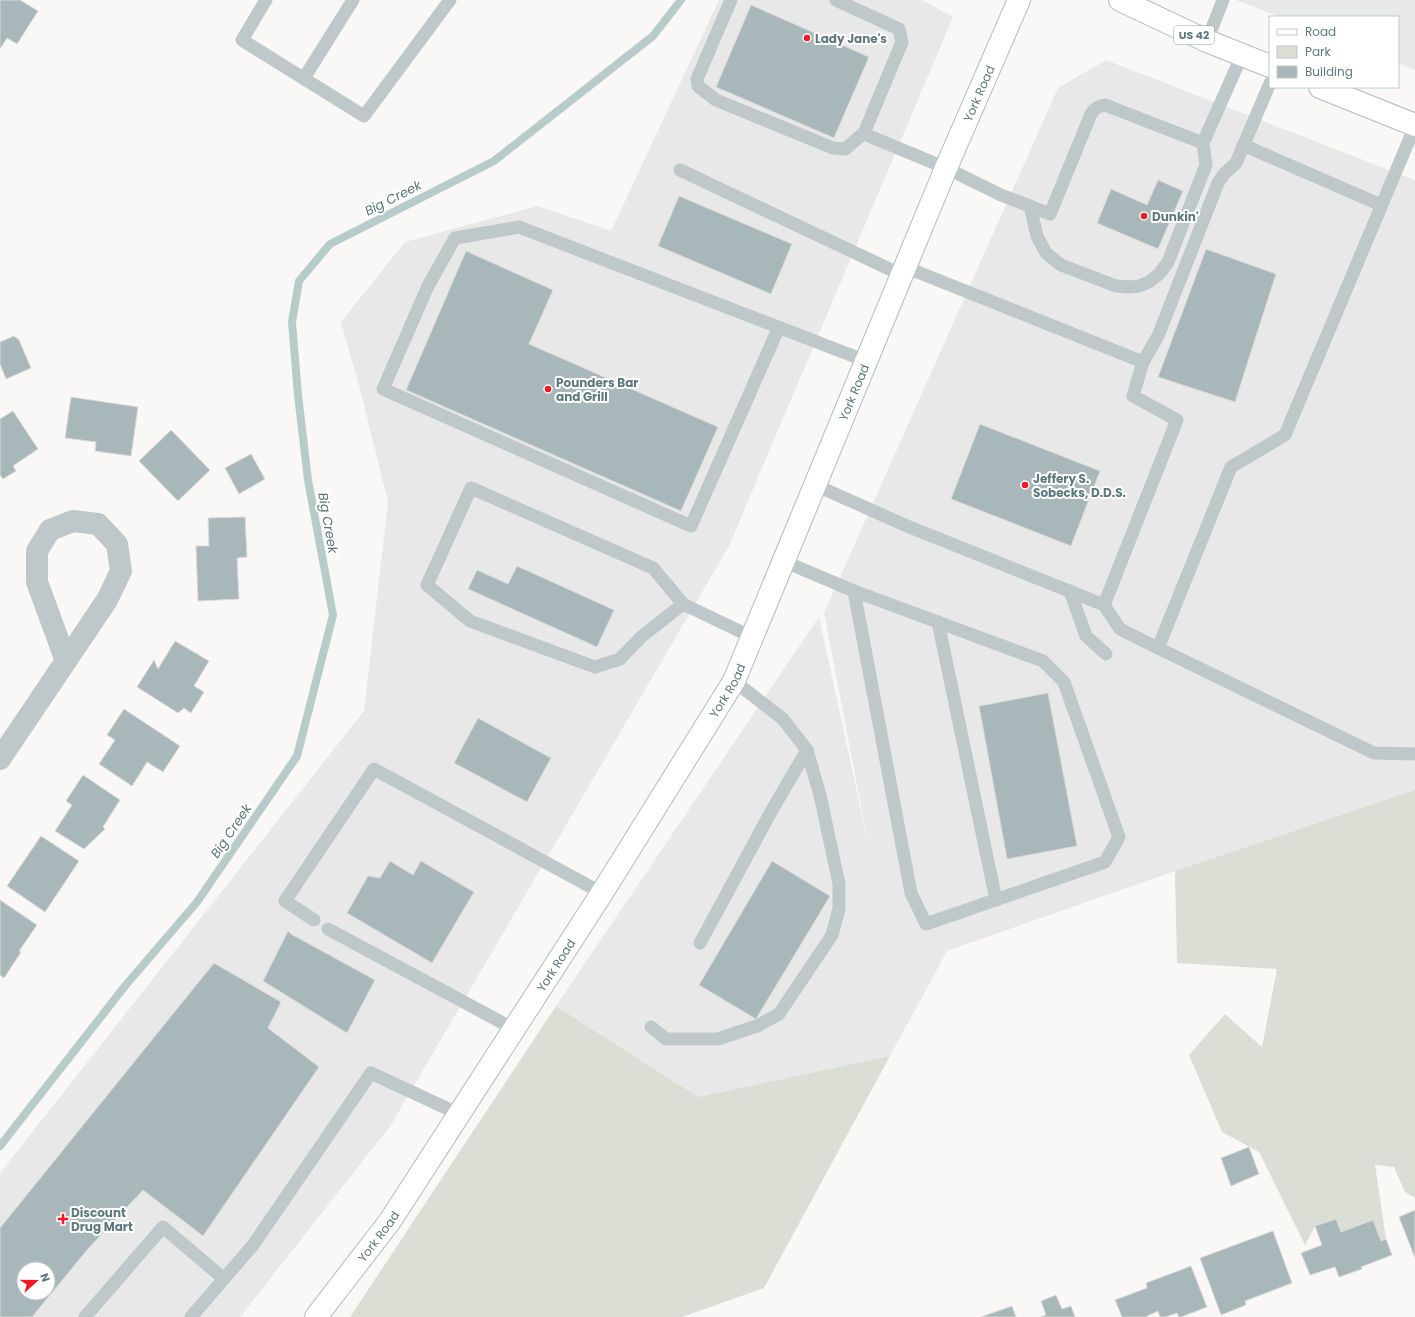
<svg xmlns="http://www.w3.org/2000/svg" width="1415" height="1317" font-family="Poppins,sans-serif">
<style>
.built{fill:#e7e8e7;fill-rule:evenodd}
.green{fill:#dbded4}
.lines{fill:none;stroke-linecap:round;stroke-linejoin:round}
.stream{stroke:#b7cbcb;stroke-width:8}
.building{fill:#a8b7b9;stroke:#dbdad8;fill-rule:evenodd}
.secondary-casing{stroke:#b1bcbe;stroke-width:24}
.primary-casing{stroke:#b2bbbd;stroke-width:24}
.lane{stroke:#bec7c9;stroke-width:13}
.street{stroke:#bec7c9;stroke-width:22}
.secondary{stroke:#fff;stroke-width:22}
.primary{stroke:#fff;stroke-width:22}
.poi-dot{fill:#f41a24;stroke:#fff;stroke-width:1.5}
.labels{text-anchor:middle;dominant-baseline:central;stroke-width:4;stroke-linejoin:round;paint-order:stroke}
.shield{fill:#fff;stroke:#8ea0a5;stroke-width:1}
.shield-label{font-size:11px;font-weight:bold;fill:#5d787e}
.poi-label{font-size:12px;font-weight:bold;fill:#5d787e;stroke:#fff;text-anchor:start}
.street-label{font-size:12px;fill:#5d787e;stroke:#fff}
.water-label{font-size:13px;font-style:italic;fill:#577676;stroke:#fff}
</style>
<rect width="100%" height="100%" fill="#f9f8f6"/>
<g class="built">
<path d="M719,0h203l31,17 -224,529 -338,579 -151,192h-240v-144l364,-462 24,-209 -28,-113 -19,-67 64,-80 133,-36 73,25zM24,1269h24v24h-24z"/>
<polygon points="1236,0 1415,0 1415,70 1398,63 1398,17 1280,17"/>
<polygon points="1106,60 1415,180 1415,790 1175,871 947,951 890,1056 698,1097 556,1006 819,617 870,852 824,613 1058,88"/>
</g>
<g class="green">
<polygon points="1415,790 1415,1198 1405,1192 1394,1167 1375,1165 1386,1239 1381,1241 1373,1220 1341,1232 1335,1219 1315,1226 1305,1245 1259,1152 1222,1132 1189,1055 1225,1014 1262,1047 1277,969 1177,963 1175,871"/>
<polygon points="556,1006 698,1097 890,1056 764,1288 682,1317 350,1317"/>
</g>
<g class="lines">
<polyline class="stream" points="0,1146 125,986 197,902 297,756 333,615 308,480 298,395 292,322 299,281 330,244 494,161 653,36 681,0"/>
</g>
<g class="building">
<polygon points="0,0 20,0 38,11 17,44 7,38 0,49"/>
<polygon points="751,5 869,57 834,138 716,87"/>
<polygon points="1158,180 1183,191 1158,249 1097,223 1111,189 1147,205"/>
<polygon points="679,196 792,244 771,294 658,246"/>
<polygon points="1206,249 1276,274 1235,402 1158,377"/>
<polygon points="466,251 553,290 529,344 718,427 681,511 406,390"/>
<polygon points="14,336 19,340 31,368 6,379 0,364 0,342"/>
<polygon points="71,397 138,407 131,456 95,451 96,442 65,438"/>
<polygon points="13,411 38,449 13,466 16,471 3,479 0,475 0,419"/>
<polygon points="980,424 1100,471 1071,546 951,499"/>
<polygon points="171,430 210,470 178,501 139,461"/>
<polygon points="251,454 265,479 239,494 225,468"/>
<polygon points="245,517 247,557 237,558 239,599 198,601 196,546 209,546 208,518"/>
<polygon points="517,566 614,610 597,647 468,589 477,570 508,584"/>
<polygon points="175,641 209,661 194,686 204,692 191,713 184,708 178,713 137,687 154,660 158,669"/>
<polygon points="1048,693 1077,846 1007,859 979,706"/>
<polygon points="124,709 180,746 163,772 147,762 132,786 99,764 115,740 107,735"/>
<polygon points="478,718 551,758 527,802 454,763"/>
<polygon points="83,775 120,800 103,827 105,829 84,849 55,831 72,805 66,801"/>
<polygon points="41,836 79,861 45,912 7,886"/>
<polygon points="390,861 413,875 421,861 474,892 432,963 347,913 368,876 380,878"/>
<polygon points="772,861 830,896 756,1019 699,985"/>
<polygon points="0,900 37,925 19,951 21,952 4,978 0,975"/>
<polygon points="288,931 291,934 375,980 347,1033 263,981"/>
<path d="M214,963l67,39 -13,26 51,39 -116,169 -60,-46 -56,60 -55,67h-32v-89zM24,1269h24v24h-24z"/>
<polygon points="1249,1147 1259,1174 1231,1186 1221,1158"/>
<polygon points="1415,1210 1415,1258 1399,1217"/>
<polygon points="1336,1219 1341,1232 1373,1220 1381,1241 1386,1239 1392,1255 1361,1267 1362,1269 1339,1277 1335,1267 1310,1275 1301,1253 1322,1245 1315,1226"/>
<polygon points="1273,1231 1292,1283 1245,1301 1246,1305 1221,1315 1200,1258"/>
<polygon points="1191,1266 1207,1307 1181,1317 1179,1317 1177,1313 1165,1317 1160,1317 1158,1311 1147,1316 1147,1317 1122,1317 1115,1300 1147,1288 1146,1283"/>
<polygon points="1056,1295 1062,1309 1071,1306 1075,1317 1040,1317 1046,1315 1041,1301"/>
<polygon points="1012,1306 1016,1317 981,1317"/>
</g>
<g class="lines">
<g class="secondary-casing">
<g id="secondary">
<path id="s1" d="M316,1317l74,-96 212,-328 132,-212 212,-513 73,-168"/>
</g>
</g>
<g class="primary-casing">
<g id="primary">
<polyline points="1120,0 1207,41 1270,66"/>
<polyline points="1320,87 1415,125"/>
</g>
</g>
<g class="lane">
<polyline points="266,0 242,40 364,116 450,0"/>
<polyline points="731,0 697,79 698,86 716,100 833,148 845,149 865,132"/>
<path d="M836,0l63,29 3,13 -35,84 -2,6 4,4 77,32 55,27 49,19 41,-100c4,-6 7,-8 14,-9l98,38"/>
<polyline points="1207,41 1223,0"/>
<polyline points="304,78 353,0"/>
<polyline points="1415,126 1285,435 1231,467 1158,648 1374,753 1415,754"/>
<polyline points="1243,145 1381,205"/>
<polyline points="680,170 902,275"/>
<polyline points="1030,206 1037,236 1046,253 1061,265 1116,286 1129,287 1139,286 1149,282 1159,274 1168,262 1206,165 1203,143 1242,55"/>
<polyline points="779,327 691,526 383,389 428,286 455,238 519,227 866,361"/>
<polyline points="1143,362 1158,336 1218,183 1224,174 1236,163 1270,83"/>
<polyline points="815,485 907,526 1104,605 1177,420 1133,396 1143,362 905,267"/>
<polyline points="783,561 854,591 1043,661 1064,682 1119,837 1105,862 926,924 911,893 854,591"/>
<polyline points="1070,591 1086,636 1106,654"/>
<polyline points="683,604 641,637 620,659 595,667 470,621 427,585 471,488 653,568 683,604 752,637"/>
<polyline points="1104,605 1120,629 1158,648"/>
<polyline points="938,622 996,900"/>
<polyline points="314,920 285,901 374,769 602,893"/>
<polyline points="328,929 514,1029"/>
<polyline points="700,943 772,810 807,750"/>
<polyline points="651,1027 666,1039 718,1039 757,1026 779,1014 832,935 839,909 839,884 820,795 807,750 783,719 734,681"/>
<polyline points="85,1317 163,1227 224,1279"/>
<polyline points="191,1317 253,1245 371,1073 459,1114"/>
</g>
<polyline class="street" points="0,759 107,600 121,571 117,544 98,524 73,521 50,530 37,551 37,582 66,661"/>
<use href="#secondary" class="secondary"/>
<use href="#primary" class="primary"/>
</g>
<g class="poi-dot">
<circle cx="807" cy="38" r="4"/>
<circle cx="1144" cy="216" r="4"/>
<circle cx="548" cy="389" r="4"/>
<circle cx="1025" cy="485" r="4"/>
<path d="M61 1213h4v4h4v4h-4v4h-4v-4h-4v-4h4z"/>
</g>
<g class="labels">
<rect class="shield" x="1174" y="26" width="40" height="18" rx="3"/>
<g class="shield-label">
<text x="1194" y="35">US 42</text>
</g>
<g class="poi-label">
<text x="815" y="38">Lady Jane's</text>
<text x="1152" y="216">Dunkin'</text>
<text x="556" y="382">Pounders Bar<tspan x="556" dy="14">and Grill</tspan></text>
<text x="1033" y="478">Jeffery S.<tspan x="1033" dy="14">Sobecks, D.D.S.</tspan></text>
<text x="71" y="1212">Discount<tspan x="71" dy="14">Drug Mart</tspan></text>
</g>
<g class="street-label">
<text stroke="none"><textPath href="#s1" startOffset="1398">York Road</textPath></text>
<text stroke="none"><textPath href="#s1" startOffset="1074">York Road</textPath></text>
<text stroke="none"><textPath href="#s1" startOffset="750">York Road</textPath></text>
<text stroke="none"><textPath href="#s1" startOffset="426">York Road</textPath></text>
<text stroke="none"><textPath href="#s1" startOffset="102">York Road</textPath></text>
</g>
<g class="water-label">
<text transform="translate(393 198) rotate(-27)">Big Creek</text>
<text transform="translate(328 523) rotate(80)">Big Creek</text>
<text transform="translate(231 831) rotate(-56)">Big Creek</text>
</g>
</g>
<rect x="1269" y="16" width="130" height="72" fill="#ffffff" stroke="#bec9cb"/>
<rect x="1277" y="29" width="20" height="6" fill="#ffffff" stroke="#bec9cb"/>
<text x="1305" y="36" font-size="12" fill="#5d787e">Road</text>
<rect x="1277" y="46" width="20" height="12" fill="#dbded4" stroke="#bec9cb"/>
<text x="1305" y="56" font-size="12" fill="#5d787e">Park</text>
<rect x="1277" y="66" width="20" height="12" fill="#a8b7b9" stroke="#bec9cb"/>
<text x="1305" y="76" font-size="12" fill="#5d787e">Building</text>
<g transform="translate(36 1281) rotate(69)"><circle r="19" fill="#ffffff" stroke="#bec9cb"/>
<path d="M0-3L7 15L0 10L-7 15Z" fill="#f41a24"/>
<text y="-6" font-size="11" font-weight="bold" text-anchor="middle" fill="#5d787e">N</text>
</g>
</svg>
